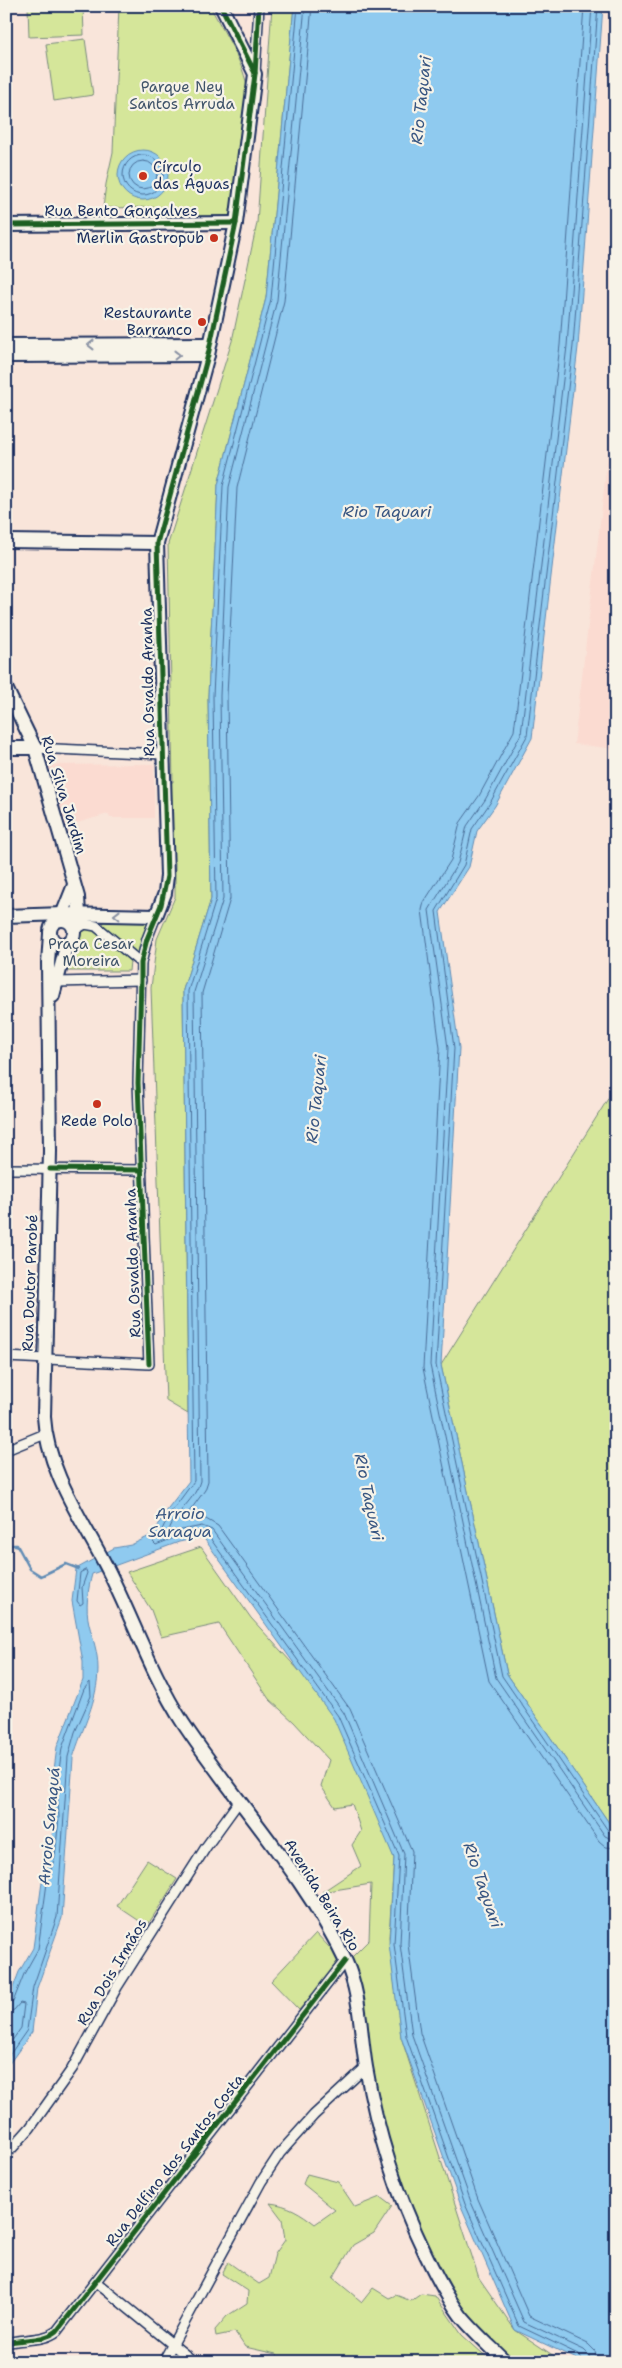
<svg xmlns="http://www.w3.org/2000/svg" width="622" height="2368" font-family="'Shantell Sans',sans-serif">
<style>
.built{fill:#fbdbd1}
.green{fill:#d5e69a;stroke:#788a7c}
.water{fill:#8fcaef;stroke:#618cb5}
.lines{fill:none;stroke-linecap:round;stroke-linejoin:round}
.shore{stroke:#496d98;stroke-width:1}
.stream{stroke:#618cb5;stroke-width:2.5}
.street-casing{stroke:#1b2f5e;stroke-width:12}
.secondary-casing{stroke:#1b2f5e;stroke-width:16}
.street{stroke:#f7f3e8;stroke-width:9}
.secondary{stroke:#f7f3e8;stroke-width:12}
.cycleway-casing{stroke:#f7f3e8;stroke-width:8}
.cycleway{stroke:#1b5e20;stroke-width:5}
.oneway{stroke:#8991a3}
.poi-dot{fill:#c8321e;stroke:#f7f3e8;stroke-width:2}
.labels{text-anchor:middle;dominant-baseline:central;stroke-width:4.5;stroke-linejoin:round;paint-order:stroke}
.park-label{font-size:15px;fill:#40546a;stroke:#f7f3e8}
.poi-label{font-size:15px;fill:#1b2f5e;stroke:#f7f3e8;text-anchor:end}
.street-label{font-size:15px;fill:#1b2f5e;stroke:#f7f3e8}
.water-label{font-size:16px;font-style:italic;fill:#385682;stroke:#f7f3e8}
</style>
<rect width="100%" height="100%" fill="#f9e5da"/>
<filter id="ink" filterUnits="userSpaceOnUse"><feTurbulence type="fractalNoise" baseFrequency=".02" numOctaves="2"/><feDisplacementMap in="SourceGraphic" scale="10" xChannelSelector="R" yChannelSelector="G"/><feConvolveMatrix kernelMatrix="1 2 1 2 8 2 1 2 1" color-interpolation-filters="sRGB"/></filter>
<g filter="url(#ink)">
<g class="built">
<polygon points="616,387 616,749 574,744"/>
<polygon points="154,764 154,818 110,818 108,814 63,827 45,765"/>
</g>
<g class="green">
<polygon points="28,6 83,6 84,35 29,37"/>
<path d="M119,6h91c14,27 34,56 38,86l-17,124h-63l-5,-9 -60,1 3,-24 7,-32z"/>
<polygon points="272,6 294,6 266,298 218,485 208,696 211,899 183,990 188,1414 166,1401 151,988 157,939 175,897 175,862 170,862 171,782 173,782 168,544 232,341 257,223"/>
<polygon points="85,39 93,95 54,101 46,44"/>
<polygon points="151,918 142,938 139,956 103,926 104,920"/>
<polygon points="91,926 130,961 129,971 64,971 81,927"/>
<polygon points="616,1086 616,1833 507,1674 441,1365"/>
<polygon points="201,1547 251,1618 344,1720 394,1858 389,1937 401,2037 479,2278 515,2330 563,2362 513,2362 460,2312 410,2217 368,2068 349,1960 369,1940 371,1884 322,1892 361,1866 352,1845 361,1831 352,1804 335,1807 321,1786 329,1760 294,1722 269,1699 219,1624 161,1637 151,1610 127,1572"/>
<polygon points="147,1860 177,1879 147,1926 117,1906"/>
<polygon points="316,1933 342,1961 299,2010 271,1981"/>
<path d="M307,2174l31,8 17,25 25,-10 12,9 -18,27 -21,12 -20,33 29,24 11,-14 16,10 7,-3 15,6 10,-7 14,2 27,39 30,27h-44l-6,-8 -7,8h-152l-7,-8 -31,-7 -10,-15 -19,4 -1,-6 12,-14 20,-13 1,-12 -26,-17 6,-12 31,22 10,-6 6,-24 10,-14 -3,-21 -12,-16c18,2 31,10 45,21l20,-14 -32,-26z"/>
</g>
<g class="water">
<path d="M294,6h309l-25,341 -46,391 -37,68 -18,25 -8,36 -29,45 19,136 -18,317 66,309 109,159v529h-33l-68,-32 -54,-124 -60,-169 -12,-93 5,-86 -60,-139 -131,-182 -24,5 -87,32c-4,15 -7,34 -3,50 4,16 9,28 9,45 0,32 -16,59 -25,89l-11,160 -25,70 -5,44 -26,36v-62l13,-34 14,-24 9,-66 8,-26 4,-39 -2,-32 5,-38 26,-67v-18l-11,-61 4,-32 38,-21 17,-3 23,-11 11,-22 24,-31 -6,-491 28,-91 -3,-203 10,-211 48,-187z"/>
<circle cx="143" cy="175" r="25"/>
</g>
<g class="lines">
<g class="shore">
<path d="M298,6l-27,293 -48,187 -10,210 3,203 -28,92 6,490 -25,34 -10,21 -6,6 3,3c12,-5 39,-16 51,-11l131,182 61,140 -5,88 12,92 59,168 54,122 61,29 3,7"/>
<path d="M305,6l-28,294 -48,187 -9,209 3,203 -29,93 6,489c-4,18 -25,31 -31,49l3,2 30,-6 10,4 132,183 60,141 -4,90 12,91 59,167 53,120 60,28 5,5 1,7"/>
<polyline points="312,6 284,301 237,488 227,696 230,899 202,993 208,1481 205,1490 184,1519 186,1521 206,1519 218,1526 350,1709 412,1851 408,1944 420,2033 478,2199 529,2316 588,2344 595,2351 597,2362"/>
<polyline points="584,6 560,345 514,731 479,796 460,823 451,860 424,902 422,910 440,1048 423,1368 489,1681 599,1841 606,1847 616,1848"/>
<polyline points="592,6 567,346 521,734 485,800 467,826 458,863 429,910 448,1048 430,1365 496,1678 605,1836 616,1841"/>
<polyline points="598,6 573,346 527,736 490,803 472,829 464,865 436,911 454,1048 436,1365 502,1676 609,1832 616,1835"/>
<circle cx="143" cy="175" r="20"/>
<circle cx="143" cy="175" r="14"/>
<polygon points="86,1570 87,1573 82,1587 83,1603 80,1605 77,1601 80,1573"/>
<polyline points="6,2005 13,2002 24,1974 38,1949 47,1883 55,1856 59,1817 57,1785 62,1748 84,1689 90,1682 91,1696 75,1732 68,1757 57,1917 33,1987 27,2030 6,2060"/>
<polyline points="6,2012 14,2010 20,2003 24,2004 21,2028 6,2049"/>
</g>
<polyline class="stream" points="6,1545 17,1545 30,1569 41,1576 66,1564 79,1569"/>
<g class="street-casing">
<g id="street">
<polyline points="255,73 259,6"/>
<polyline points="35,748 162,754"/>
<polyline points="75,930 85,924 96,926 141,963"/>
<polyline points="57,982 141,980"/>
<polyline points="6,1169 142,1170"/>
<polyline points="6,1357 149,1364 138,1083 141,963 147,939 156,916"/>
<polyline points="6,1450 45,1434"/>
<polyline points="6,2155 30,2128 72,2069 117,1987 206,1847 240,1800"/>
<polyline points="96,2282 194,2362"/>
<path d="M6,2343c17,-5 37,-1 51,-12l288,-370"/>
<polyline points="163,2362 261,2182 280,2153 314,2115 366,2067"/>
</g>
</g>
<g class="secondary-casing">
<g id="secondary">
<polyline points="6,225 236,223"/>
<polyline points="6,345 210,344"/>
<polyline points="6,356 208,355"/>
<polyline points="6,541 157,543"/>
<polyline points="6,688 35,748 78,897 79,914 74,928"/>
<polyline points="6,748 35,748"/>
<polyline points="6,916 63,914 156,916 165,893 167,876 157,543 208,355 236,223 255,74 221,6"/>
<circle cx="62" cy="932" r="12"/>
<polyline points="60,920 74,885"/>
<path d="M50,934l-2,29 2,188 -6,266c3,53 37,101 61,147 27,52 46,110 78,159 53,80 122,152 163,239 15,33 14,70 20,105 11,66 31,128 60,188 10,21 21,42 35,61 13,16 30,31 45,46"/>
<polyline points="53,996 67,943"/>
</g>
</g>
<use href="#street" class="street"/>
<use href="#secondary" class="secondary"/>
<g class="cycleway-casing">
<g id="cycleway">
<polyline points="221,6 255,73"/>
<polyline points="6,225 236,223"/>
<polyline points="50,1169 142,1170"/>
<polyline points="149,1364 138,1083 141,980 141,963 147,939 161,905 167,876 157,543 208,355 236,223 255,74 259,6"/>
<path d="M6,2343c17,-5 37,-1 51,-12l288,-370"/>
</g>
</g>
<use href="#cycleway" class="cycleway"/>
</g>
<defs><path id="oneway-chevron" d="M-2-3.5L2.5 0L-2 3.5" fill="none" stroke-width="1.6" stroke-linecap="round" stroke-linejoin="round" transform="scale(1.25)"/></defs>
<g class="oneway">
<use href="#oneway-chevron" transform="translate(91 345) rotate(180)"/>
<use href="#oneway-chevron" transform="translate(177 355) rotate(-1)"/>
<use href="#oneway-chevron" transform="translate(117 915) rotate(-179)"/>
</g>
</g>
<g class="poi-dot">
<circle cx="143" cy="176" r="5"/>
<circle cx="214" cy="238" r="5"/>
<circle cx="202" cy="322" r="5"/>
<circle cx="97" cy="1104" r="5"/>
</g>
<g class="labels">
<g class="park-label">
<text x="182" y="87">Parque Ney<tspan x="182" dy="17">Santos Arruda</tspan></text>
<text x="91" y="944">Praça Cesar<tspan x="91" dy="17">Moreira</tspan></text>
</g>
<g class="poi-label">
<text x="153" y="167" text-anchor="start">Círculo<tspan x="153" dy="17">das Águas</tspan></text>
<text x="204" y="238">Merlin Gastropub</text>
<text x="192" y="313">Restaurante<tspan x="192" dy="17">Barranco</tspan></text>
<text x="97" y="1121" text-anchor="middle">Rede Polo</text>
</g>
<g class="street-label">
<text x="121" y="211">Rua Bento Gonçalves</text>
<text transform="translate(148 682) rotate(-91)">Rua Osvaldo Aranha</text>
<text transform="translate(64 795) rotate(73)">Rua Silva Jardim</text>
<text transform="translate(133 1263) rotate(-92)">Rua Osvaldo Aranha</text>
<text transform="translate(30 1283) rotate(-88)">Rua Doutor Parobé</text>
<text transform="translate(322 1895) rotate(58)">Avenida Beira Rio</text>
<text transform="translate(112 1972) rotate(-59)">Rua Dois Irmãos</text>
<text transform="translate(175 2160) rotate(-52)">Rua Delfino dos Santos Costa</text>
</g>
<g class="water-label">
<text transform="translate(421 100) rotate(-84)">Rio Taquari</text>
<text x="387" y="511">Rio Taquari</text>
<text transform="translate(316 1099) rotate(-84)">Rio Taquari</text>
<text transform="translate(369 1497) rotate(78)">Rio Taquari</text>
<text x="180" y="1513">Arroio<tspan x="180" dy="18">Saraqua</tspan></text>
<text transform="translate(49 1826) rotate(-85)">Arroio Saraquá</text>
<text transform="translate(483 1885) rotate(71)">Rio Taquari</text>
</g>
</g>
<rect width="622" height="2368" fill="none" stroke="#f7f3e8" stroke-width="25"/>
<rect x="12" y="12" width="597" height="2343" fill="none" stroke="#1b2f5e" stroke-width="2" filter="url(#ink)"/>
</svg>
